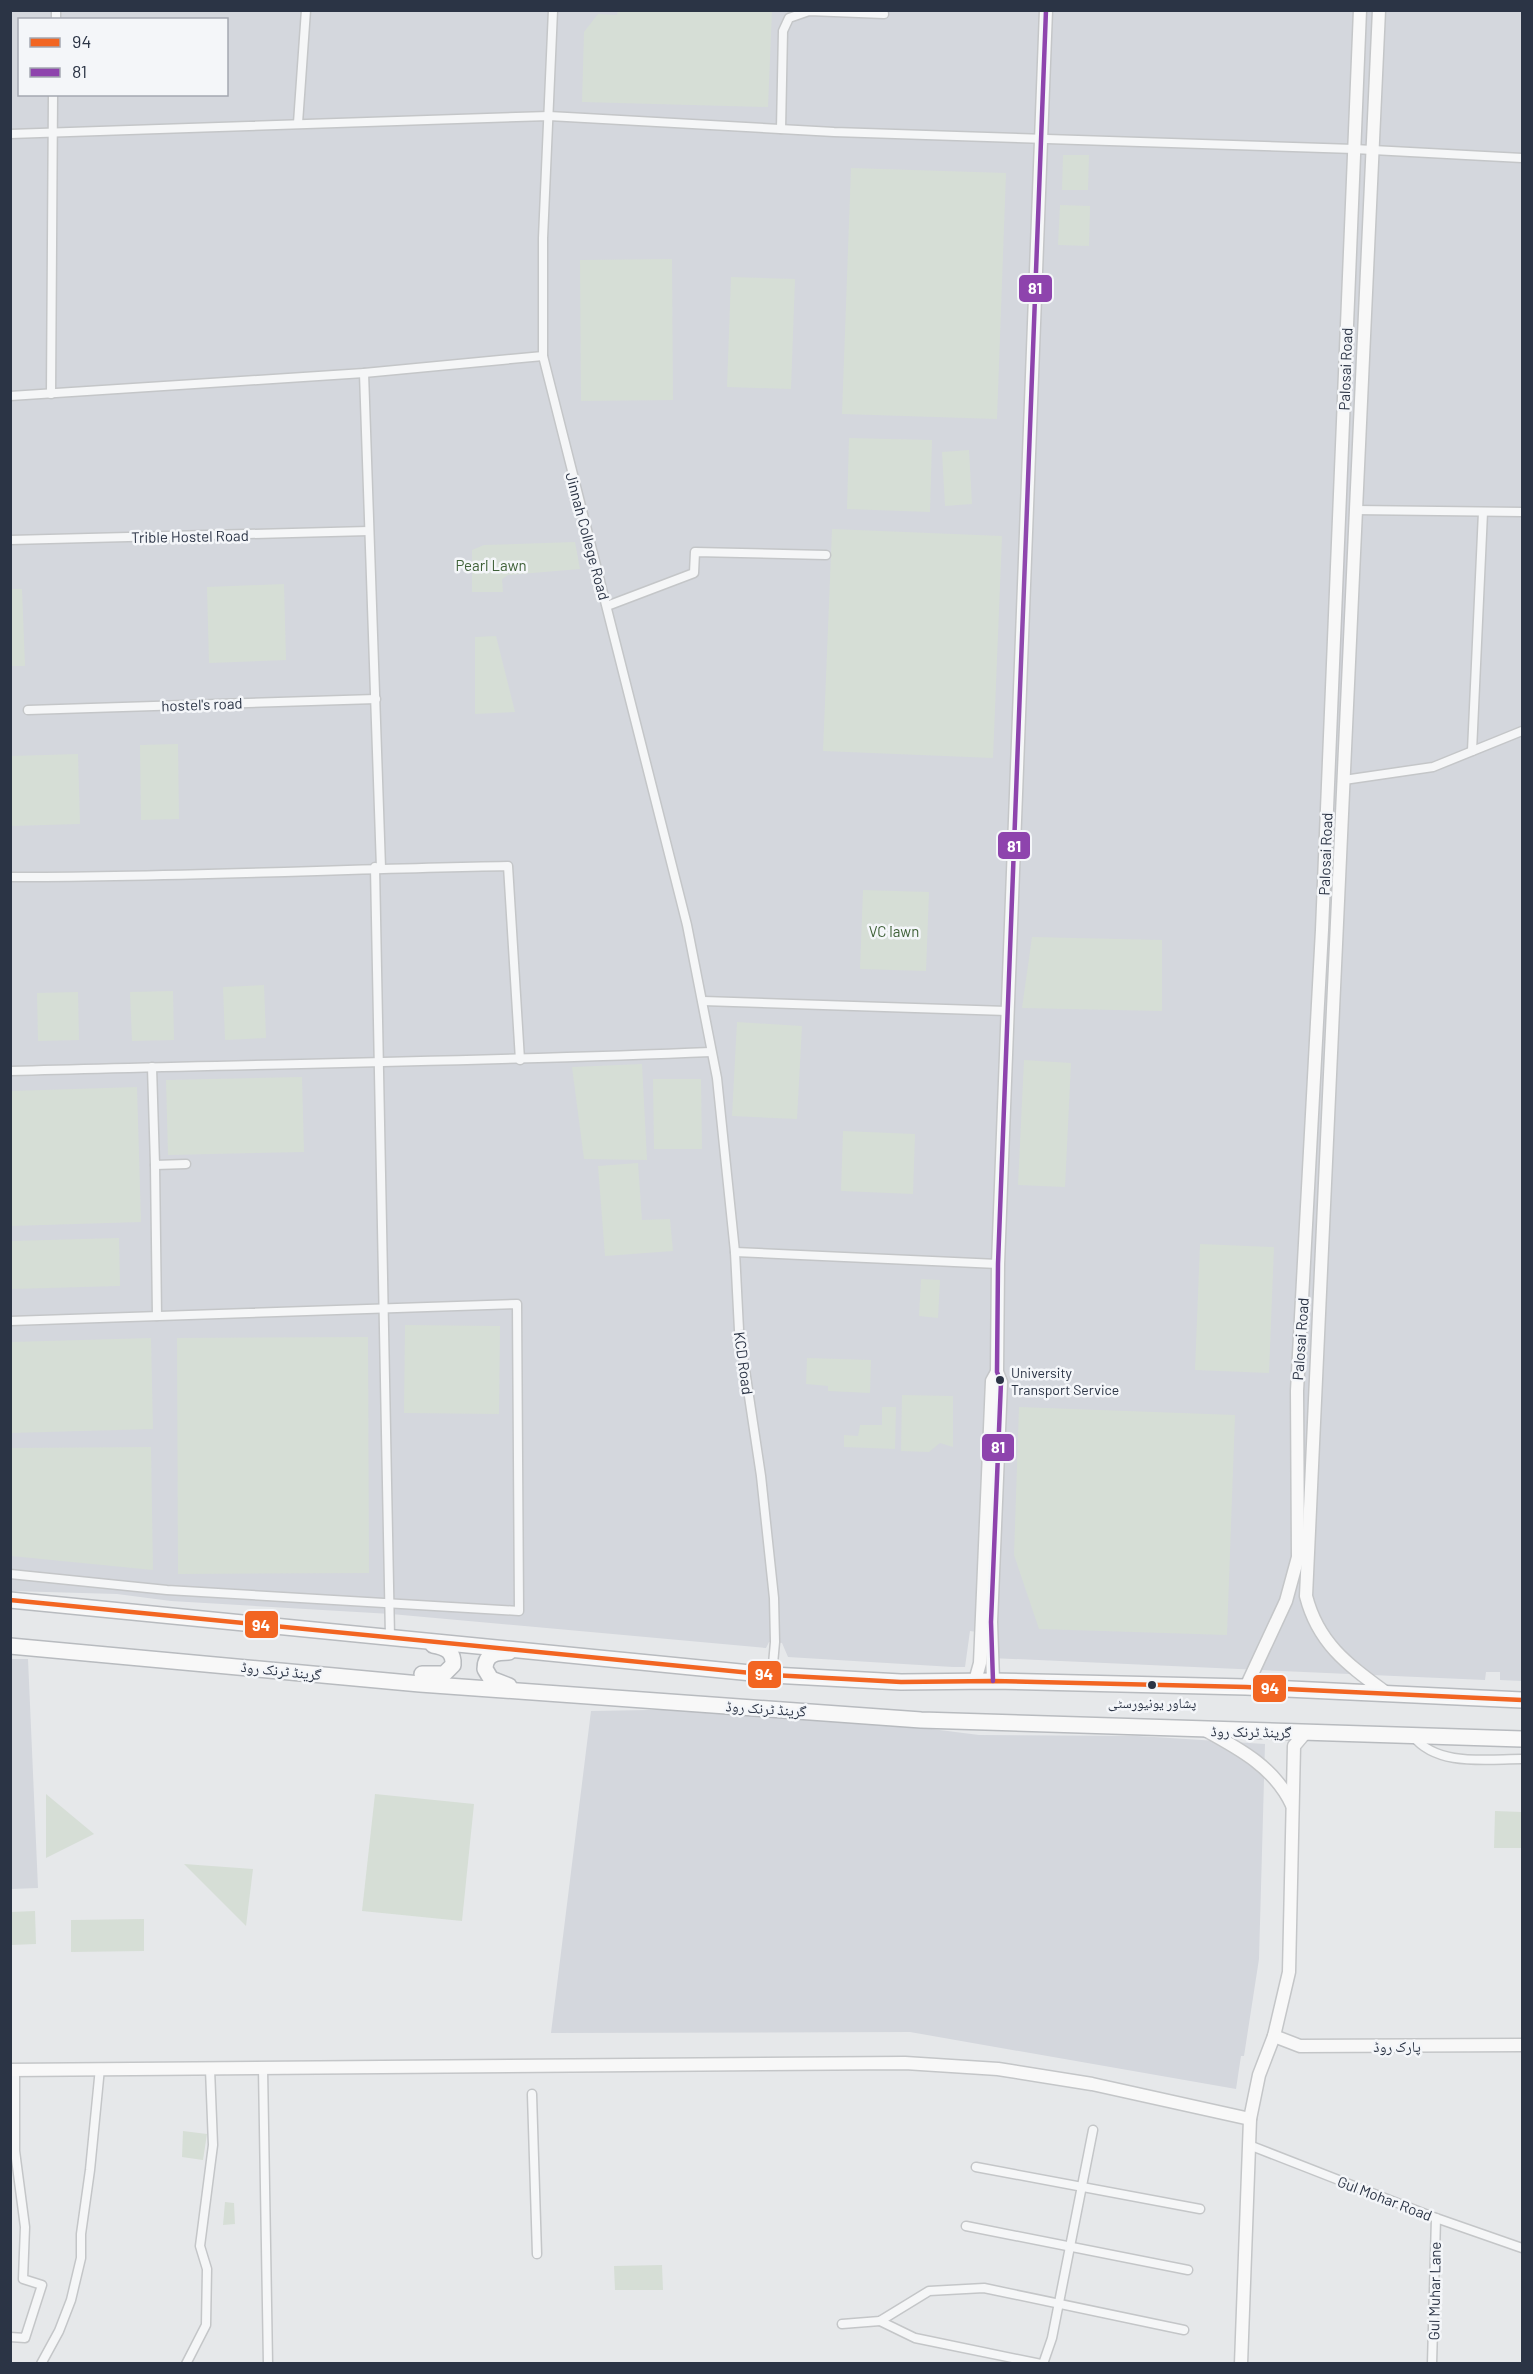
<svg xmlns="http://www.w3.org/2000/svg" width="1533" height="2374" font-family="Barlow,'Noto Naskh Arabic',sans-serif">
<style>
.built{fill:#d4d7dd;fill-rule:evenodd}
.green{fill:#d6ded6}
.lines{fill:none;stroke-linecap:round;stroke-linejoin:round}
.street-casing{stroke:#c4c6c8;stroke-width:11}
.secondary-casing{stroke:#c4c6c8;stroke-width:15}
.highway-casing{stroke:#b8bbbf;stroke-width:18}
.street{stroke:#f5f6f7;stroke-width:8}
.secondary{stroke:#f8f8f8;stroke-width:12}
.highway{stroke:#f8f8f8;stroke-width:15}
.bus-1-casing{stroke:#f4f6f9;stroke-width:9}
.bus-2-casing{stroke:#f4f6f9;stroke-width:9}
.bus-1{stroke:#f26522;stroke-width:4.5}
.bus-2{stroke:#8e44ad;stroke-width:4.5}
.bus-dot{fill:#2b3445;stroke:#f4f6f9;stroke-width:2}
.labels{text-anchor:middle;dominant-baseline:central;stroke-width:5;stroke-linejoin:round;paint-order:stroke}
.bus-label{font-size:14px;fill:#2b3445;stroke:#f4f6f9;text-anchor:start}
.street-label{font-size:15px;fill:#2b3445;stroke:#f4f6f9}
.park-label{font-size:15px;fill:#3f6138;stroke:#f4f6f9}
.line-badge{stroke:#f4f6f9;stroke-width:2}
.badge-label{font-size:16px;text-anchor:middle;font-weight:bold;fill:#fff}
</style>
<rect width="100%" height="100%" fill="#e6e8ea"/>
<g class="built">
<path d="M11,11h1511v1670l-22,-1v-8h-14l-1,8 -494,-22 1,-24 -22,-3 -5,36h-12l-165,-10 -6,-14 -7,-1h-6l-3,6 -375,-34 -220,-13 -54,-7 -106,-3zM20,20h206v74h-206z"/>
<polygon points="10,1659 28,1659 38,1888 11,1889"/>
<polygon points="766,1708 979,1735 1138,1736 1265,1744 1259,1959 1244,2056 1241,2056 1236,2089 910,2032 551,2033 591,1711"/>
</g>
<g class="green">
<polygon points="618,10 772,11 768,107 582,102 584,32 598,14 617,15"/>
<polygon points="1063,155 1089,155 1088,190 1062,190"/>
<polygon points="851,168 1006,173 997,419 842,414"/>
<polygon points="1060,205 1090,206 1089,246 1058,245"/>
<polygon points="672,259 673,400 581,401 580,260"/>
<polygon points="731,277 795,279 791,389 727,387"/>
<polygon points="849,438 932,440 930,512 847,509"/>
<polygon points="969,450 972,504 945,506 942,452"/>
<polygon points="832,529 1002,536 993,758 823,751"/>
<polygon points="575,542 580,569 508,575 502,579 503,592 472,592 472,550 484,545"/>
<polygon points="284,584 286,660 209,663 207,587"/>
<polygon points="11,589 22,589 25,666 11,666"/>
<polygon points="496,636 515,712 475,714 475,637"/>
<polygon points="178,744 179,819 141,820 140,745"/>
<polygon points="78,754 80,824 11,826 11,756"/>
<polygon points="863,890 929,892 926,971 860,969"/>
<polygon points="1032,937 1162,940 1162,1011 1022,1008"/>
<polygon points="264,985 266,1038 225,1040 223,987"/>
<polygon points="173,991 174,1040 132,1041 130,992"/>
<polygon points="78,992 79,1040 38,1041 37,993"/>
<polygon points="737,1022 802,1026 797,1119 732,1116"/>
<polygon points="1024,1060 1071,1063 1065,1187 1018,1185"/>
<polygon points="642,1064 647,1160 584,1159 572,1067"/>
<polygon points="302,1077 304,1152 168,1155 166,1080"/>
<polygon points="653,1079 701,1079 702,1149 654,1149"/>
<polygon points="137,1087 141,1222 11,1226 11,1091"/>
<polygon points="843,1131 915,1134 913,1194 841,1191"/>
<polygon points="638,1163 642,1220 670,1219 673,1251 605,1256 598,1166"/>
<polygon points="119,1238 120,1286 11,1289 11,1241"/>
<polygon points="1200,1244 1274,1247 1269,1373 1195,1370"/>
<polygon points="921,1279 940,1280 938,1318 919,1316"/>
<polygon points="405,1325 500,1326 499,1414 404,1413"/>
<polygon points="368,1337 369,1573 178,1574 177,1338"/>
<polygon points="151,1338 153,1429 11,1433 11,1342"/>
<polygon points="807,1358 871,1360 870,1393 828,1391 828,1386 806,1384"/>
<polygon points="902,1395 953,1396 953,1447 940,1443 929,1452 901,1451"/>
<polygon points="882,1407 896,1407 895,1449 844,1447 844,1435 858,1436 860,1425 882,1425"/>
<polygon points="1019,1407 1235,1415 1227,1635 1039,1629 1014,1555"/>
<polygon points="151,1447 153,1570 11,1556 11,1448"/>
<polygon points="46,1794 94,1834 46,1858"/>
<polygon points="375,1794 474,1804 462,1921 362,1911"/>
<polygon points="1495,1811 1522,1812 1522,1848 1494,1848"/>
<polygon points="184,1864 253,1869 246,1926"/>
<polygon points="35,1911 36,1944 11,1945 11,1912"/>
<polygon points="144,1919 144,1951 71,1952 71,1920"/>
<polygon points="183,2131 207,2134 203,2160 182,2157"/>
<polygon points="225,2202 234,2203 235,2224 223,2225"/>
<polygon points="662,2265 663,2290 615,2290 614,2266"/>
</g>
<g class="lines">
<g class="street-casing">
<g id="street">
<polyline points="553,10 543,238 543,356 687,925 717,1078 735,1252 739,1330 761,1476 774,1598 775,1642 772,1675"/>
<polyline points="56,20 56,10"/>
<polyline points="298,123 306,10"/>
<polyline points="781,129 783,31 789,18 809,11 884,14"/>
<polyline points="10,134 549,116 834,132 1354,149 1522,158"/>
<polyline points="364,373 381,868"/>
<polyline points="51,394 53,94"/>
<polyline points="10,396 364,373 543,356"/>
<polyline points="1355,510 1522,512"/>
<polyline points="10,540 369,531"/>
<polyline points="607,606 694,573 695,552 826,555"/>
<polyline points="28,710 376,699"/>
<polyline points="1472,751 1483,512"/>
<polyline points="1344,780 1433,767 1522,731"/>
<polyline points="375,867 390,1637"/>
<path d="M10,877c167,0 332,-8 498,-11l12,194"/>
<polyline points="703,1001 1007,1011"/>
<polyline points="152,1067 155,1165 186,1164"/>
<path d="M10,1071c234,-7 468,-9 701,-19"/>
<polyline points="155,1165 157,1316"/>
<polyline points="735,1252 998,1264"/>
<polyline points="10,1321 517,1304 519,1611 167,1590 10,1574"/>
<path d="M1413,1736c24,31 74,23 109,23"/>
<polyline points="263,2068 268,2364"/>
<polyline points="532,2094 537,2254"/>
<polyline points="1249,2145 1436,2218 1522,2248"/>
<polyline points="976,2167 1200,2209"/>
<polyline points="966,2226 1188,2270"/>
<polyline points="880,2321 915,2338 1041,2364"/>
<polyline points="842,2324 880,2321 929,2291 984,2288 1184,2330"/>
<polyline points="10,2337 25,2338 42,2285 23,2279 25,2227 15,2151 15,2069"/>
<polyline points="41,2364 59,2331 71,2300 81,2258 81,2234 90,2170 100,2068"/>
<polyline points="186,2364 206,2325 207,2269 200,2246 213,2145 210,2069"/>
<polyline points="1043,2364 1052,2338 1093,2130"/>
<polyline points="1432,2364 1436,2218"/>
</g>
</g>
<g class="secondary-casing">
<g id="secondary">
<path d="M1379,10l-73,1586c12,47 41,68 79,96"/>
<polyline points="975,1681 980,1663 992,1381 997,1372"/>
<polyline points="993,1681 991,1622 1001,1382 997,1372 998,1264 1046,10"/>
<polyline points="1246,1687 1286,1601 1298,1557 1297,1391 1322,930 1360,10"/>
<path d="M1205,1730c35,19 70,38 87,75"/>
<polyline points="1274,2036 1300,2046 1522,2045"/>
<polyline points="10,2070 905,2063 998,2069 1092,2084 1250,2119"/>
<polyline points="1241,2364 1250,2119 1259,2075 1274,2036 1289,1972 1294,1746 1305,1733"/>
</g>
</g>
<g class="highway-casing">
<g id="highway">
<polyline points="10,1600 772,1675 901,1682 993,1681 1246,1687 1522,1700"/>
<polyline points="10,1646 420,1684 921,1720 1522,1739"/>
<path d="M509,1652c-13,0 -24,2 -24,17l6,10 18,7"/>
<path d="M422,1674h22l9,-9c1,-14 -8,-18 -20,-20"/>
</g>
</g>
<use href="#street" class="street"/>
<use href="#secondary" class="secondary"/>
<use href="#highway" class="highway"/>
<g class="bus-1-casing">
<polyline id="bus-1" points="10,1600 772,1675 901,1682 993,1681 1246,1687 1522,1700"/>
</g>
<g class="bus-2-casing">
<polyline id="bus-2" points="993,1681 991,1622 1001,1382 997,1372 998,1264 1046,10"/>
</g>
<use href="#bus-1" class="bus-1"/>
<use href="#bus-2" class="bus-2"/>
</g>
<g class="bus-dot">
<circle cx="1000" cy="1380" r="5"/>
<circle cx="1152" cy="1685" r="5"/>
</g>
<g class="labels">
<g class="bus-label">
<text x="1011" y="1372">University<tspan x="1011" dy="17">Transport Service</tspan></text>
<text x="1152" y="1702" text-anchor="middle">پشاور یونیورسٹی</text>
</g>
<g class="street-label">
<text transform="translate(1345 369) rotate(-88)">Palosai Road</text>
<text transform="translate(190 536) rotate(-1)">Trible Hostel Road</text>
<text transform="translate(588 536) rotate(75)">Jinnah College Road</text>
<text transform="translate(202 704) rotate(-2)">hostel's road</text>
<text transform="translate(1325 854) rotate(-88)">Palosai Road</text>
<text transform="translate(1300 1339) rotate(-86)">Palosai Road</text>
<text transform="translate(744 1363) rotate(82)">KCD Road</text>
<text transform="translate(281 1670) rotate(6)">گرینڈ ٹرنک روڈ</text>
<text transform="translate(766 1708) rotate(4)">گرینڈ ٹرنک روڈ</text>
<text transform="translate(1251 1731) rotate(1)">گرینڈ ٹرنک روڈ</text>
<text x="1397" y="2046">پارک روڈ</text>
<text transform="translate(1385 2198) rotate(21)">Gul Mohar Road</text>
<text transform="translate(1434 2291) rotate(-89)">Gul Muhar Lane</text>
</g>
<g class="park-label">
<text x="491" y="565">Pearl Lawn</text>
<text x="894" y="931">VC lawn</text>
</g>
</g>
<g class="line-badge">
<rect x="1018" y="274" width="35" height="29" rx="6" fill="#8e44ad"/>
<rect x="997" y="831" width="34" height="29" rx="6" fill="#8e44ad"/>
<rect x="981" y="1433" width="34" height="29" rx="6" fill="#8e44ad"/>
<rect x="244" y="1610" width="35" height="29" rx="6" fill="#f26522"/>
<rect x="747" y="1660" width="35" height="29" rx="6" fill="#f26522"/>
<rect x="1252" y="1674" width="35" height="29" rx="6" fill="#f26522"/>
</g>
<g class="badge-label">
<text x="1035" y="294">81</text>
<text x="1014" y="852">81</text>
<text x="998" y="1453">81</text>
<text x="261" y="1631">94</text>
<text x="764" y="1680">94</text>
<text x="1270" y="1694">94</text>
</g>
<rect width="1533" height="2374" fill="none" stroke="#2b3445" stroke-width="24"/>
<rect x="18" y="18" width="210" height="78" fill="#f4f6f9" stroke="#a4a8b1" stroke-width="1.5"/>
<rect x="30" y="38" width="30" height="9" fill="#f26522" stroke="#a4a8b1" stroke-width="1.5"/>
<text x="72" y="48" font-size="18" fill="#2b3445">94</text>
<rect x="30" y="68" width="30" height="9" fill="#8e44ad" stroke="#a4a8b1" stroke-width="1.5"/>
<text x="72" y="78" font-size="18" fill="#2b3445">81</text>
</svg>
